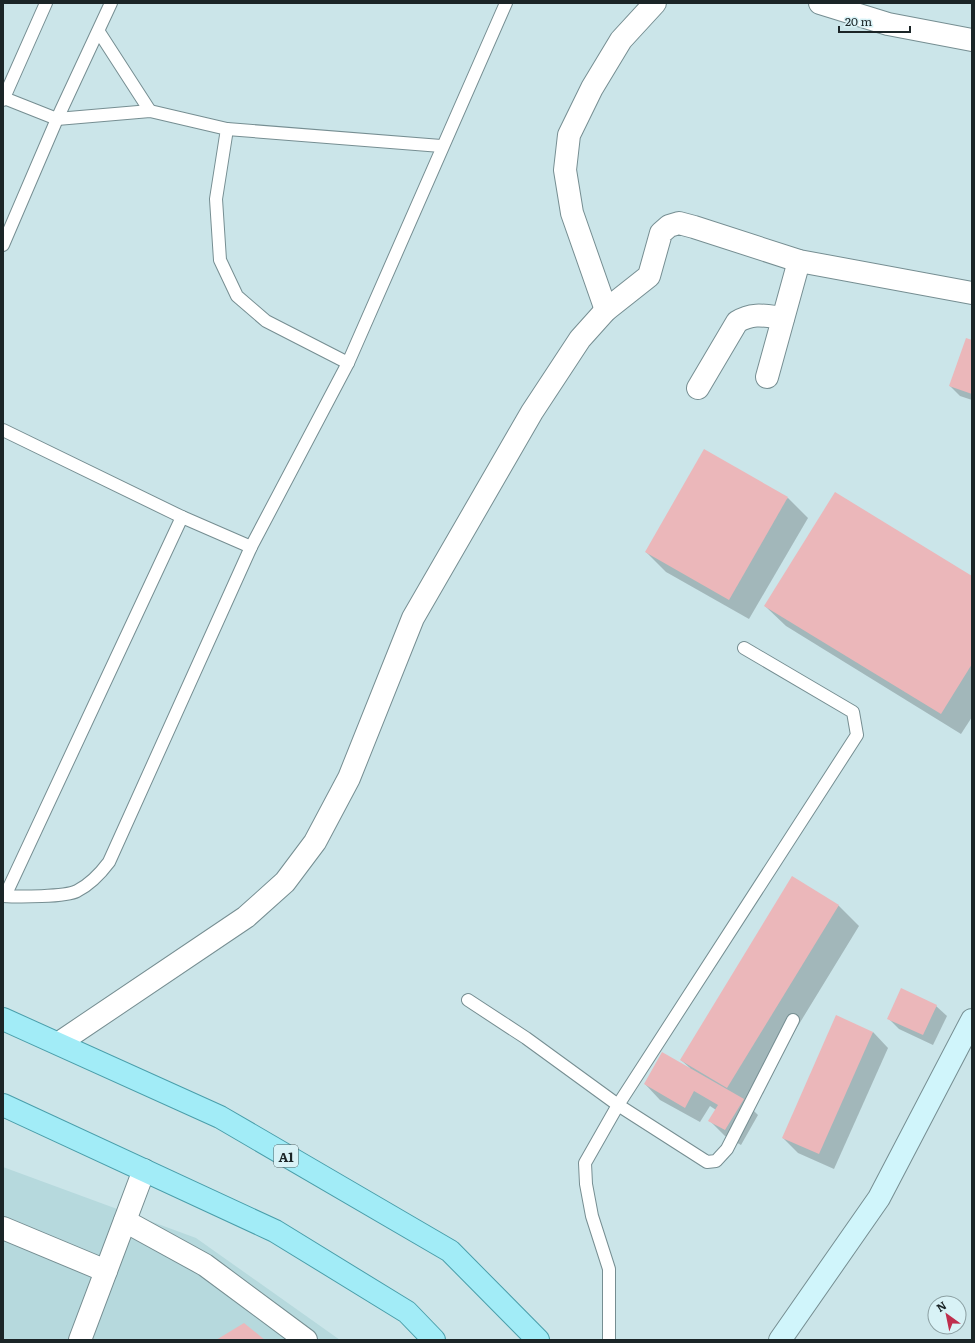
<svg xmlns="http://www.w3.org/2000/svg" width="975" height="1343" font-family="Literata,serif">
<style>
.built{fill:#b6d9dd}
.shadow{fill:#0003}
.building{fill:#ebb7ba}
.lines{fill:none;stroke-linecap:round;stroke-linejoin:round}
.lane-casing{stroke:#768e92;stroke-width:14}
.street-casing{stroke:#768e92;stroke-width:24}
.secondary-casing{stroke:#768e92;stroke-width:24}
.primary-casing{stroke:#4a9eaa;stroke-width:24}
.lane{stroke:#fff;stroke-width:12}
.street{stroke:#fff;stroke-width:22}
.secondary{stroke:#d0f5fb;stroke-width:22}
.primary{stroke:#a2ecf7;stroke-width:22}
.labels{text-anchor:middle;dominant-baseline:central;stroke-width:3;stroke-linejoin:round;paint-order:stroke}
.shield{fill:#d8f2f6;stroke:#546265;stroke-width:1}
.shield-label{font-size:13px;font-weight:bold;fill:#1b2527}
</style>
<rect width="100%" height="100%" fill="#cbe5e9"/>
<polygon class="built" points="3,1167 196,1238 340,1340 3,1340"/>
<g class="shadow">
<polygon points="972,341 972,400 960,396 950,386"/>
<polygon points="788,498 808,518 749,619 666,572 646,552"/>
<polygon points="972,577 972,717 961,734 786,626 765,606"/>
<polygon points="792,878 839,906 859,926 749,1106 758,1115 741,1145 725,1136 710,1121 716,1110 710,1106 700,1122 660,1100 645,1084 690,1068 681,1060"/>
<polygon points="936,1006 947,1016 933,1045 899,1029 888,1018"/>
<polygon points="873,1032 888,1048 834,1169 798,1153 783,1138"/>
</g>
<g class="building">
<polygon points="966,338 972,340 972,394 949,386"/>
<polygon points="704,449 788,497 729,600 645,552"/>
<polygon points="835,492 972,576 972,664 941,714 764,606"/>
<polygon points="792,876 839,905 727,1088 680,1060"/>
<polygon points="901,988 937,1005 923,1035 887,1019"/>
<polygon points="836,1015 873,1032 819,1154 782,1138"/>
<polygon points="662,1052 744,1099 725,1130 708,1121 718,1105 694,1091 685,1108 644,1084"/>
<polygon points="244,1323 265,1340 216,1340"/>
</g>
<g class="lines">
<g class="lane-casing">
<g id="lane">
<polyline points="99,32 150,111"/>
<polyline points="4,98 57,119 150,111 227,129 216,199 220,260 237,296 266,321 348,363"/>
<polyline points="3,100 46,3"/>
<polyline points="227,129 441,146"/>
<polyline points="3,245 57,119 111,3"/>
<polyline points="3,430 182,517 251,547"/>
<path d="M3,896c15,1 63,1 74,-5 14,-7 23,-17 32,-29l142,-315 97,-184 158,-360"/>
<polyline points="5,896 182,517"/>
<polyline points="468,1000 526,1038 618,1105 707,1162 716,1161 727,1149 793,1020"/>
<polyline points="609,1340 609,1269 592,1216 586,1184 585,1163 618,1105 857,735 853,712 744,648"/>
</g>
</g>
<g class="street-casing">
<g id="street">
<polyline points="820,3 888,24 972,40"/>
<polyline points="606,310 572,213 565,170 569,135 592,88 621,40 655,3"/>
<polyline points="767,377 799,261"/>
<path d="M698,388l39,-66c16,-10 29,-6 46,-4"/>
<polyline points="59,1043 246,917 285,882 315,842 349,778 413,618 532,412 580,339 606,310 649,276 661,233 669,226 679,223 694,227 799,261 972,293"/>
<polyline points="125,1221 205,1265 306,1340"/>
<polyline points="3,1228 106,1271"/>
<polyline points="80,1340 144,1170"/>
</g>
</g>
<g class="secondary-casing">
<polyline id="secondary" points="780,1340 879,1198 972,1020"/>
</g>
<g class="primary-casing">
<g id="primary">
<polyline points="3,1019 220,1117 450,1251 538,1340"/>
<polyline points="3,1105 275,1231 407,1312 434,1340"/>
</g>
</g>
<use href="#lane" class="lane"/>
<use href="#street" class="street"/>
<use href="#secondary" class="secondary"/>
<use href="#primary" class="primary"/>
</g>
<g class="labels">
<rect class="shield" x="274" y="1145" width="24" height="22" rx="3"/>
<g class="shield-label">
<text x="286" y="1156">A1</text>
</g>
</g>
<rect width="975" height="1343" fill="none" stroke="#1b2527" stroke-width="8"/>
<g transform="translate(947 1315) rotate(327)"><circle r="19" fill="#d8f2f6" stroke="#8ca0a3"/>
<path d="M0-3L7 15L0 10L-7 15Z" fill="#bf2e4d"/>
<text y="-6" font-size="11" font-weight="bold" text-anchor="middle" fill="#1b2527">N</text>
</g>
<path d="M839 26v6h71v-6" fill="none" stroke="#1b2527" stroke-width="2"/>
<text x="845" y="26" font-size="12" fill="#1b2527" stroke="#d8f2f6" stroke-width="3" paint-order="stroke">20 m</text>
</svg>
